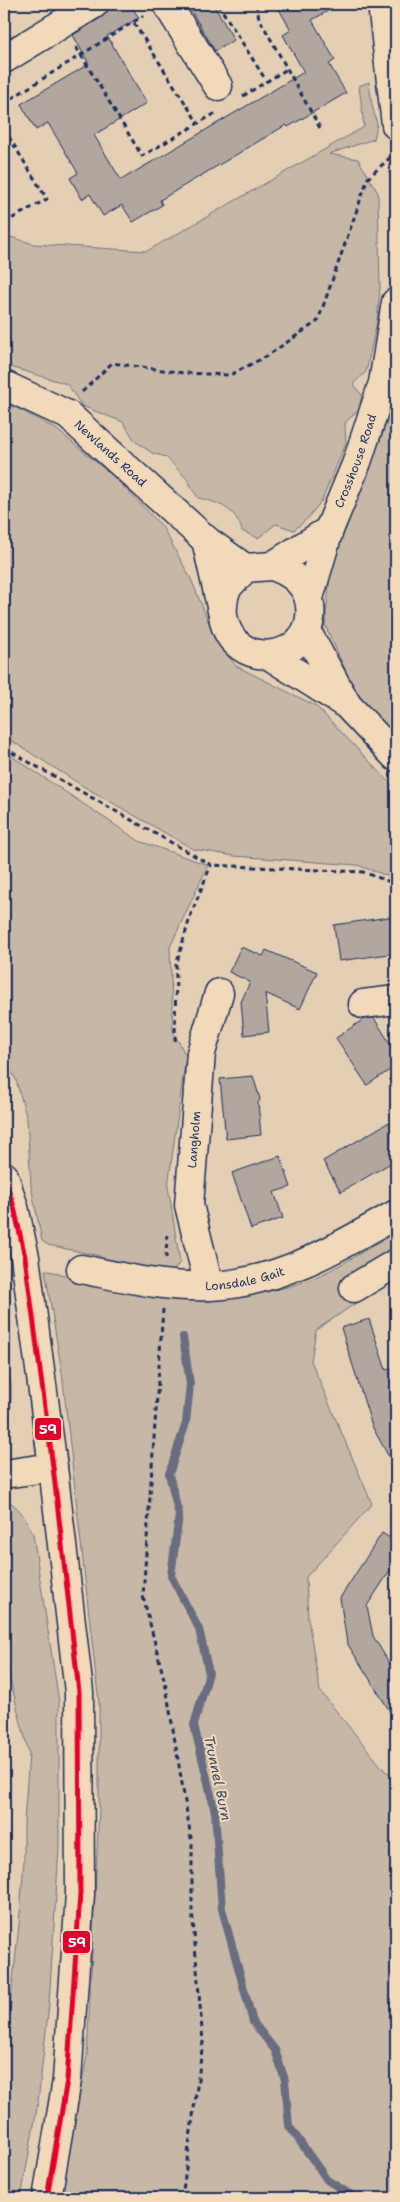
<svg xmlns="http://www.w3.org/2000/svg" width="400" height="2202" font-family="'Shantell Sans',sans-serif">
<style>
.green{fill:#c6b7a7;stroke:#707382}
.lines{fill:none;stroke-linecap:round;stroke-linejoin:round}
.stream{stroke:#696d7f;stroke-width:8}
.building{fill:#b2a79f;stroke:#1b2f5e}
.minor-casing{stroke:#1b2f5e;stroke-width:31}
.tertiary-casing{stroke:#1b2f5e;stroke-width:31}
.path{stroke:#1b2f5e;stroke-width:3;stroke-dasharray:5 4;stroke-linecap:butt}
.minor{stroke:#f1d9b9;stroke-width:28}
.tertiary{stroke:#f1d9b9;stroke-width:28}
.bus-1-casing{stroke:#f1d9b9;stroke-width:9}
.bus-1{stroke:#e4002b;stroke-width:5}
.labels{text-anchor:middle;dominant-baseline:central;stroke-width:4;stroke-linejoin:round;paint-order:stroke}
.street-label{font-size:12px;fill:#1b2f5e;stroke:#f1d9b9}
.water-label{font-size:14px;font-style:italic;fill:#3c496c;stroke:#f1d9b9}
.line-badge{stroke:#f1d9b9;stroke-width:2}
.badge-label{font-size:14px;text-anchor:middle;font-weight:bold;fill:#fff}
</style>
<rect width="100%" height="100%" fill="#e4cfb4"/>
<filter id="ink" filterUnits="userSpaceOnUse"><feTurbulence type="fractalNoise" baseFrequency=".02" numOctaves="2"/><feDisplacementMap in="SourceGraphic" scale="10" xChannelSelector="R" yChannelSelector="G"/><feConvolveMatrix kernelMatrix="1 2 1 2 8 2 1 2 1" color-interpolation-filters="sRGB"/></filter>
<g filter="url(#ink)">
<g class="green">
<path d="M369,82l3,23 5,19 -3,15 -45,15 29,5 20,34 2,95 -3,33 -11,51 -13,12 9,11 -3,14 -14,14 1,20 -24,57 -14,18 -14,12 -18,-6 -18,14 -16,-7c-5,-22 -24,-29 -44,-33l-11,-19 -21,-22 -14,-4 -17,-12 -12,-19 -41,-16 -15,-22 -63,-19v-130l30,9 113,7 217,-124 -5,-41z"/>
<polygon points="396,390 396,740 355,691 325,625 331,565 394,405"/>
<polygon points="4,403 17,408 56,429 112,475 162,526 191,579 216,640 236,666 316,706 396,789 396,879 357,865 234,856 193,849 83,786 4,736"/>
<path d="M4,751l135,90 69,24 -38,82 3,84 13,25 -18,130 12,76 -15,21c30,3 62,8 92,8 50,0 97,-35 139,-59v17l-52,31 12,23 -40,27 -5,31 61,143 -66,73 2,42 12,72 65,80 11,5v422h-336l27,-142 12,-246v-106l-37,-331 -17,-103 51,13 4,-27 -52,-11 -6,-4 -11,-55 -4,-67 -11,-39 -12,-22z"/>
<path d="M4,1341c5,31 13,57 0,88z"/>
<path d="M4,1500c15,4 22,20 29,34l26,168v146l-10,156 -11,98 -17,96h-17v-154l5,-28 10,-91 5,-64v-39l5,-68 -21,-82 -4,-8z"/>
</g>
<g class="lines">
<polyline class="stream" points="183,1337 190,1384 186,1423 169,1474 179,1515 171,1576 199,1629 209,1673 194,1725 215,1812 222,1909 253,2022 275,2050 285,2080 289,2126 327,2180 356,2198"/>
</g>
<g class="building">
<polygon points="114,4 130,4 139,18 107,36 147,103 94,135 121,180 304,72 283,35 291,30 276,4 340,4 312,20 335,60 329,64 346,93 288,127 286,125 160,200 162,205 133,222 122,205 103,216 90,194 82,199 70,178 78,173 48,123 36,130 21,104 89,64 73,35 102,17 109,7"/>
<polygon points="187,4 213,4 234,40 215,51"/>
<polygon points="396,916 396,953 339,961 334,925"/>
<polygon points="241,947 263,956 266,950 317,972 300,1009 265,993 269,1032 244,1035 241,1002 250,982 229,972"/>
<polygon points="374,1018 396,1053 396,1066 367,1085 336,1038 364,1019"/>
<polygon points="253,1076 260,1099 258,1103 261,1135 226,1139 220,1079"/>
<polygon points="396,1118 396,1160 341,1192 323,1161"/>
<polygon points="280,1156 291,1187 274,1192 283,1218 251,1229 232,1173"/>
<polygon points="369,1319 386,1370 396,1367 396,1470 372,1426 341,1328"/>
<polygon points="382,1533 396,1542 396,1561 367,1606 373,1636 396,1674 396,1721 347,1643 340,1598"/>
</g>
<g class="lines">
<g class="minor-casing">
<g id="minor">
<polyline points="167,4 218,86"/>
<polyline points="4,59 94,4"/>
<polyline points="307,632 346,703"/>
<polyline points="270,656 347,705 396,757"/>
<polyline points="363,1004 396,1000"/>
<path id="s1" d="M81,1269c41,8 85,19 128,17 68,-2 130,-39 187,-72"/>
<path id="s2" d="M209,1286l-20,-81 12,-152 18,-60"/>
<polyline points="354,1288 396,1263"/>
</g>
</g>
<g class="tertiary-casing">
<g id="tertiary">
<polyline points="382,4 396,125"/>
<path id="s3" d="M4,385l64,30 138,125 39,28"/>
<polyline points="206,540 222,611"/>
<path d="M272,566c19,6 35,17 38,39 7,58 -79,70 -87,10 -1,-7 1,-21 4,-27 5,-7 13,-13 18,-20z"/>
<polyline points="272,566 329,530"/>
<path id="s4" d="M309,598l20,-68 28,-68 26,-79 13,-81"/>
<polyline points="4,1176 14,1207 25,1257 53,1467 79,1692 80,1894 67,2080 47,2198"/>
<polyline points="4,1474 53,1467"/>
</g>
</g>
<g class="path">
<polyline points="218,4 267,82"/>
<polyline points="256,4 259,18 321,130"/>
<polyline points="4,7 9,4"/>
<polyline points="134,23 198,123"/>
<polyline points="76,47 142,156 216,113"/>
<polyline points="243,96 287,69"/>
<polyline points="4,103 143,16"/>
<polyline points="4,129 47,199 4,223"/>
<polyline points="82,392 112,363 184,373 230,375 267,356 318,321 368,178 396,152"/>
<polyline points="4,748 211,865 363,872 396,884"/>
<polyline points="175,1041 176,965 191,914 211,865"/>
<polyline points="166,1258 167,1234"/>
<polyline points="163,1309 143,1596 166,1687 192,1844 192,1909 203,2042 182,2198"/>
</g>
<use href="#minor" class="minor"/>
<use href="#tertiary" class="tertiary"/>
<g class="bus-1-casing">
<polyline id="bus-1" points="4,1176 14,1207 25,1257 53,1467 79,1692 80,1894 67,2080 47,2198"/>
</g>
<use href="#bus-1" class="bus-1"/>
</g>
</g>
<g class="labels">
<g class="street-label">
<text stroke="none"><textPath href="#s3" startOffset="128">Newlands Road</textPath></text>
<text stroke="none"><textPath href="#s4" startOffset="145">Crosshouse Road</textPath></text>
<text stroke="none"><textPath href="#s2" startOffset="149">Langholm</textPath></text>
<text stroke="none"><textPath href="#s1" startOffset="166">Lonsdale Gait</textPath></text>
</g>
<g class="water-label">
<text transform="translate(218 1778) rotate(78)">Trunnel Burn</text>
</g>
</g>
<g class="line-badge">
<rect x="34" y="1417" width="28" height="24" rx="5" fill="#e4002b"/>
<rect x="62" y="1930" width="29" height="24" rx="5" fill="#e4002b"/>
</g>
<g class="badge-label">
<text x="48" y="1434">59</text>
<text x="77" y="1947">59</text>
</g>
<rect width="400" height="2202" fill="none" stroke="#f1d9b9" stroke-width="20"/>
<rect x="10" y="10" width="380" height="2182" fill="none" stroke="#1b2f5e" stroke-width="2" filter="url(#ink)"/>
</svg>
